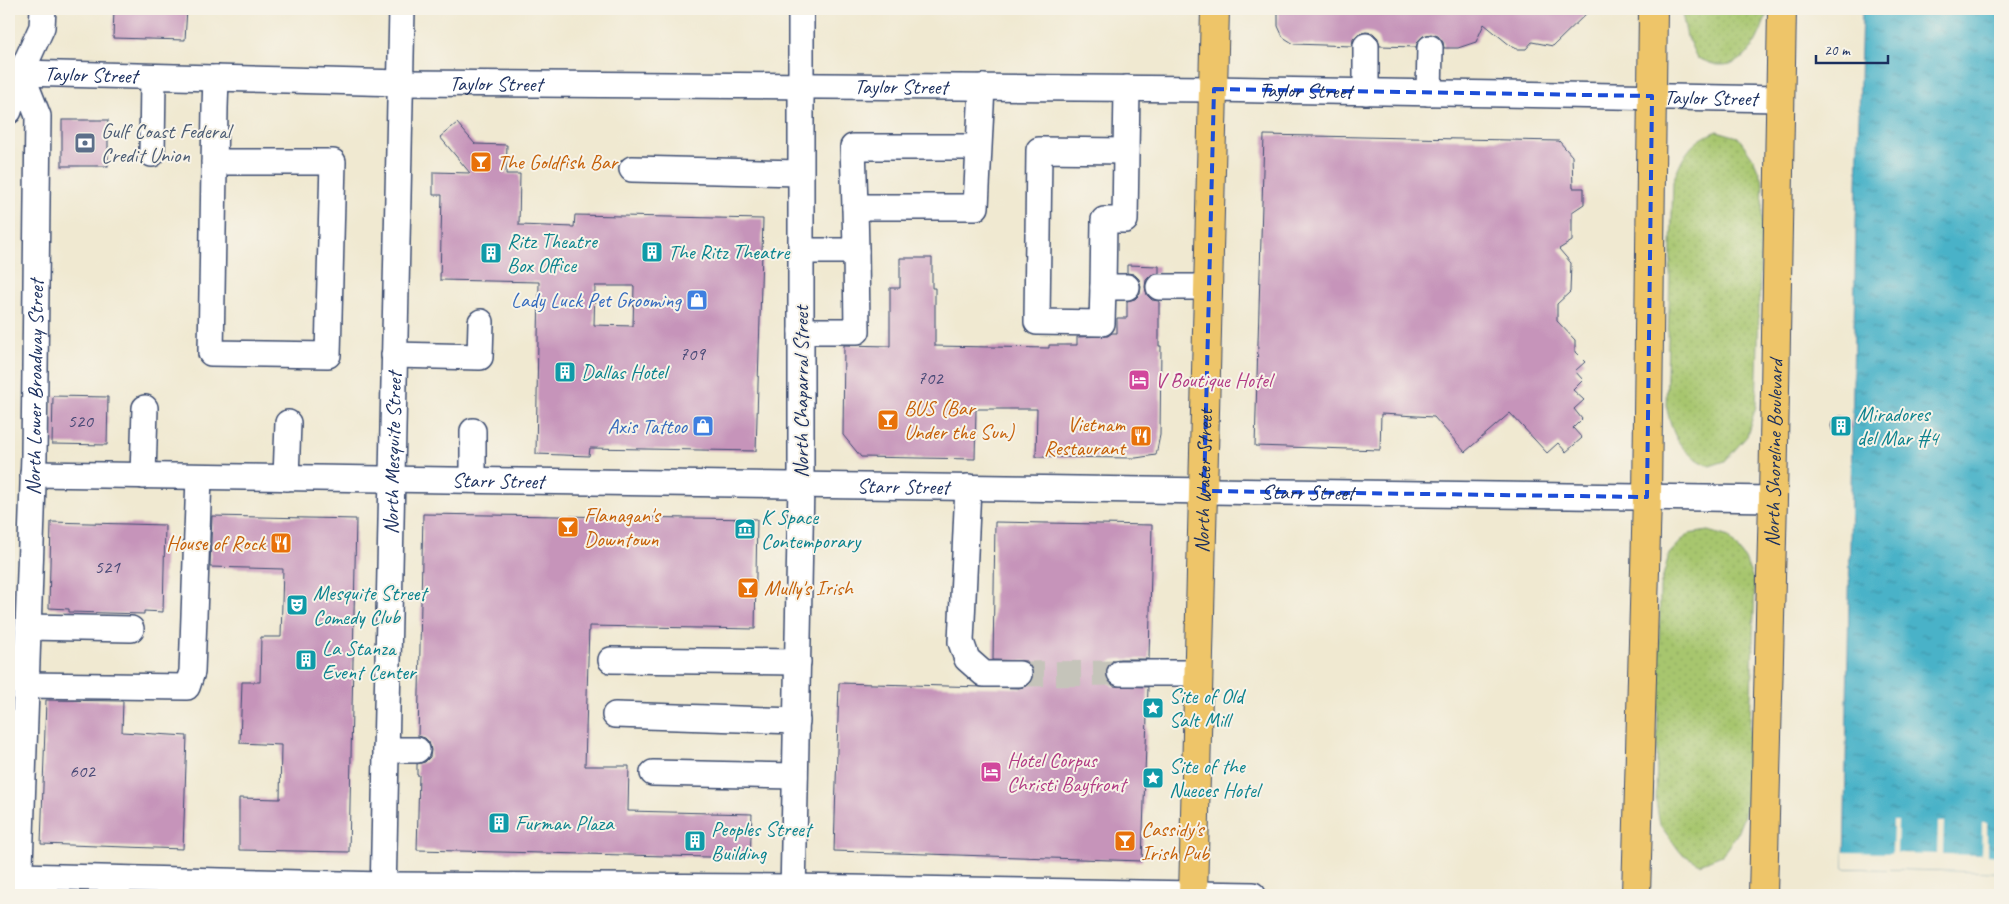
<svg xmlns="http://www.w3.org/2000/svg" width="2009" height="904" font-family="Caveat,sans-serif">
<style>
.grass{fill:url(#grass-dots);stroke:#617a66}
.water{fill:url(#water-ripples);stroke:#327093}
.pier{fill:#f0e9d1}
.building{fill:#c694ba;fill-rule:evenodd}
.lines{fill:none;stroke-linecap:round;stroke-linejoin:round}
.minor-tunnel{stroke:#c5c4ba;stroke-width:25;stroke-dasharray:25 12;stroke-linecap:butt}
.minor-casing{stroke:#3b4b6f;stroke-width:28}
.major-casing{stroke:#3b4b6f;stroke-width:30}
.minor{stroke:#fff;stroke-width:25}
.major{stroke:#eec569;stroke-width:28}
.marked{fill:none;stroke:#1d4ed8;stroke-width:4;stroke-dasharray:10 6;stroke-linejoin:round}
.labels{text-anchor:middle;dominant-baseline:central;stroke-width:4;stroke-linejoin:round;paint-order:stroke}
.number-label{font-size:19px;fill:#464875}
.street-label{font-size:21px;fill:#1b2f5e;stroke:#f7f3e8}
.service-label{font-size:21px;fill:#4e5e75;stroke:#f7f3e8;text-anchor:start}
.food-label{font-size:21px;fill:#c56008;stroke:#f7f3e8;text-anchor:start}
.culture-label{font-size:21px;fill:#0d838f;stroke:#f7f3e8;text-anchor:start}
.shop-label{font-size:21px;fill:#366cbe;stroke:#f7f3e8;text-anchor:end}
.hotel-label{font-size:21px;fill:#b23c85;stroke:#f7f3e8;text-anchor:start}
</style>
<defs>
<pattern id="grass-dots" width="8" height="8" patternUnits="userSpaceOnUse" patternTransform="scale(1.25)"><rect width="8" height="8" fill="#a7c66e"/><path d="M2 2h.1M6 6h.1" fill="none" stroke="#8faa62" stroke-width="1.8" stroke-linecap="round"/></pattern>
<pattern id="water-ripples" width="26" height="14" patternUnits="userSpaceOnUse" patternTransform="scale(1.25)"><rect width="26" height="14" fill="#4ab2c8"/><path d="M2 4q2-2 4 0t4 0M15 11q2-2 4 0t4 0" fill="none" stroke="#3d91a6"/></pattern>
</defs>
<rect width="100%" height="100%" fill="#f7f3e8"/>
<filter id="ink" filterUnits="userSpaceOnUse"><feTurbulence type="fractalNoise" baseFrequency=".02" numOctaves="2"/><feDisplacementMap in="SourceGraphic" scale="10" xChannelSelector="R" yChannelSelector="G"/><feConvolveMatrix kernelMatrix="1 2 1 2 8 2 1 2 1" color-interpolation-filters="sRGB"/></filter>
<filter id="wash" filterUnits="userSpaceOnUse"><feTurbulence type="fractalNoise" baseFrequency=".0096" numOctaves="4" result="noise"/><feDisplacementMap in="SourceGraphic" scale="20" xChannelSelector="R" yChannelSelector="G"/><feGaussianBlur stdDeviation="1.12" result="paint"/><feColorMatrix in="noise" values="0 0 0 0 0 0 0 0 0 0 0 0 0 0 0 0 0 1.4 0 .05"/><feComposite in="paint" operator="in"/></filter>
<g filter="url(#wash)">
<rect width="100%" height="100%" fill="#f0e9d1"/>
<g class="grass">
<path d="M1681,9h88c-9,24 -18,58 -50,56 -7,0 -15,-5 -22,-7l-10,-21z"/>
<path d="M1717,131l21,6 15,21 10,24 -7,224 -9,30 -22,25 -15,5c-32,-14 -37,-30 -44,-61l7,-224c11,-26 16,-39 44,-50z"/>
<polygon points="1709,531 1729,537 1745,559 1755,584 1747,807 1737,834 1722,855 1700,864 1681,853 1660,825 1656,802 1660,587 1669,554 1688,534"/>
</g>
<polygon class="water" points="1862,9 2000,9 2000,872 1844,868 1856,221"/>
<polygon class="pier" points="1893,821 1898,821 1897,853 1937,854 1938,822 1944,822 1943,854 1981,855 1982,823 1987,823 1987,855 2000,856 2000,872 1844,868 1844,852 1892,853"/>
<g id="blocks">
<g class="building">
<polygon points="114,9 187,9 185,40 113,38"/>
<polygon points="1278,9 1591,9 1553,46 1532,42 1526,49 1517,49 1511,46 1484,24 1476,42 1458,48 1444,48 1443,42 1438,36 1431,34 1423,36 1418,41 1416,47 1380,46 1378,38 1373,33 1366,32 1358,34 1353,39 1352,46 1294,44 1283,37 1278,26"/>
<rect x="62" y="120" width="46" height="46"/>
<path d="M457,123l18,21 32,1 -1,29h14l-1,51 55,2 1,-12 188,4 -7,232 -166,-3 -1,8 -53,-2 3,-172 -99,-2 2,-85h-9v-23l37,1 -30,-36zM595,286h39l-1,40 -39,-1z"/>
<polygon points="1264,135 1559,141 1572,156 1573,188 1584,188 1584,204 1572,212 1572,241 1559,249 1571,263 1570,292 1557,304 1557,321 1575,340 1575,352 1585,362 1575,371 1583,380 1573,390 1584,400 1574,409 1582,419 1573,428 1582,438 1566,452 1558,443 1547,453 1510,413 1465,452 1434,417 1381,414 1380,450 1255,446"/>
<polygon points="900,258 932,258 932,288 935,288 935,346 1049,348 1049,345 1077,345 1077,337 1108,336 1112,333 1117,333 1117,318 1127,318 1127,301 1135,299 1140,294 1141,287 1139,279 1134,274 1127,273 1127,265 1159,266 1159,273 1151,275 1146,280 1145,287 1147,295 1152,300 1159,301 1159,346 1161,346 1160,435 1156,455 1136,458 1036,457 1037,409 976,409 975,459 861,457 843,435 844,345 890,346 890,288 900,288"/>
<polygon points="53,396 108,397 107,445 52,444"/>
<circle cx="1841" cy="426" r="10"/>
<polygon points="423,514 757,519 755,629 589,626 585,766 629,766 628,811 752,814 750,858 417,850 419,775 417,775 417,764 425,762 430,757 431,750 429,742 425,738 418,736"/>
<polygon points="212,516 356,519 349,852 239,850 239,798 280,799 281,745 240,743 242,682 260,682 261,637 281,637 283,569 210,567"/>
<polygon points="51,522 165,525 163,612 144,611 144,614 69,612 69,609 49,608"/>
<polygon points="995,522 1152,525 1149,659 1120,659 1113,660 1108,665 1106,673 1107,680 1113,686 1148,687 1142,861 834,851 839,683 1019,688 1027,686 1032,681 1033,674 1032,667 1026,661 993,660"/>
<polygon points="46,700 123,701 122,732 187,736 183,849 41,844"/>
</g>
</g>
</g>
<g filter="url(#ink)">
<use href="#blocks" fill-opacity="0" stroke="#3b4b6f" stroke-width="1"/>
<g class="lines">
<polyline class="minor-tunnel" points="1019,674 1120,673"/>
<g class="minor-casing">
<g id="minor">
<path id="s1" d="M21,73l380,10 813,6 566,10"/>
<polyline points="1127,88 1125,220 1104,220 1103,287 1127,287"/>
<polyline points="1366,92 1366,46"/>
<polyline points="1429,93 1430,48"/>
<polyline points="9,111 21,73 42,27 43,9"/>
<polyline points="978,147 853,147 855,207 976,207 982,87"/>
<polyline points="152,154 153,77"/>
<polyline points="214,162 333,162 328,355 211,353 215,108 216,78"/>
<polyline points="632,169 800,173"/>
<polyline points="855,207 856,251"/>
<polyline points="801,251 856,251 857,331 801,331"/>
<polyline points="1103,287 1102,323 1037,322 1039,150 1126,151"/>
<polyline points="1159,287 1209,287"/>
<polyline points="394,355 480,357 481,322"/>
<polyline points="473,431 473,480"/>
<path id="s2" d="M33,474l1740,25"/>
<polyline points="143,476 145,408"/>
<polyline points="286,478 288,423"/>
<polyline points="968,487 961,642 967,659 984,674 1019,674"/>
<polyline points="28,627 131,629"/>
<polyline points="611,660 798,662"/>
<polyline points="1120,673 1199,673"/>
<polyline points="26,685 187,687 192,672 199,477"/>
<polyline points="615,715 797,721"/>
<polyline points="386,750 417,750"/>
<polyline points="653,773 795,776"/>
<polyline points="9,870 20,876 383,885 793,887 1253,895"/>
<path id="s3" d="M19,895l15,-440 4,-339 -17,-43"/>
<path id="s4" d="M383,895l19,-886"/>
<polyline points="793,895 801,484 801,9"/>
</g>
</g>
<g class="major-casing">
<g id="major">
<path id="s5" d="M1193,895l22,-886"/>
<polyline points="1636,895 1647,497 1653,9"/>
<path id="s6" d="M1763,895l10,-396 9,-490"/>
</g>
</g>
<use href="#minor" class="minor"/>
<use href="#major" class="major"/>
</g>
</g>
<path class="marked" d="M1214,89l438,7 -5,401 -443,-6z"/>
<defs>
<g id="bank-square" transform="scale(1.125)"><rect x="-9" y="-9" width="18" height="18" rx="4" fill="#5c6f8a" stroke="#f7f3e8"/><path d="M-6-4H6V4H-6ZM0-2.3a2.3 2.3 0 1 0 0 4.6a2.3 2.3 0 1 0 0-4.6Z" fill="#fff"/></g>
<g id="bar-square" transform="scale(1.125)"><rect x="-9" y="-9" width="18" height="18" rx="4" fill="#e8710a" stroke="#f7f3e8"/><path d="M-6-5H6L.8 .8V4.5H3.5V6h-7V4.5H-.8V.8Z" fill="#fff"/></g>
<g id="building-square" transform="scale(1.125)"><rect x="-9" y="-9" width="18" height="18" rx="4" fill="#0f9aa8" stroke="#f7f3e8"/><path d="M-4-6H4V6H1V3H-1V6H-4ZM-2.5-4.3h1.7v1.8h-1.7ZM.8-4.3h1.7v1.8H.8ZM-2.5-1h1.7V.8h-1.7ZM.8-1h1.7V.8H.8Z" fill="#fff"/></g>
<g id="shop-square" transform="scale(1.125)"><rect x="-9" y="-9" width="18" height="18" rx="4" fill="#3f7fe0" stroke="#f7f3e8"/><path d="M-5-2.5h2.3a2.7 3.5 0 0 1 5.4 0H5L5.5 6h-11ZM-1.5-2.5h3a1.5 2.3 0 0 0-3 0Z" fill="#fff"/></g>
<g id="hotel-square" transform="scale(1.125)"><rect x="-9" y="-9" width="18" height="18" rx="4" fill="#d1479c" stroke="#f7f3e8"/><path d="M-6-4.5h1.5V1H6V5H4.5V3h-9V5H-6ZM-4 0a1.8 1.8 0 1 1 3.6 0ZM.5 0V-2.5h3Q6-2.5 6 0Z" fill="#fff"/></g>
<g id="restaurant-square" transform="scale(1.125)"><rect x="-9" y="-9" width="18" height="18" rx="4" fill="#e8710a" stroke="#f7f3e8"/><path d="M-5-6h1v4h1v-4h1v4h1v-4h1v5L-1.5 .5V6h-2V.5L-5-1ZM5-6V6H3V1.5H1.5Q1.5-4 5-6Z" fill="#fff"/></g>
<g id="museum-square" transform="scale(1.125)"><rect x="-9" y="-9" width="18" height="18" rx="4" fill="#0f9aa8" stroke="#f7f3e8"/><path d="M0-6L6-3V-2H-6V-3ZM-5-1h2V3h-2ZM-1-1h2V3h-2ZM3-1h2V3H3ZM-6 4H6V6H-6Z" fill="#fff"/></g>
<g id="theatre-square" transform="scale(1.125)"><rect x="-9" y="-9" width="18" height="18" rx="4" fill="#0f9aa8" stroke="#f7f3e8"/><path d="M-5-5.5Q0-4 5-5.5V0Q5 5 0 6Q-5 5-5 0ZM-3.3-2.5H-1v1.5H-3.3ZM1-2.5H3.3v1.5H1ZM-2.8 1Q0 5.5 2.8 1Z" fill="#fff"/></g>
<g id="sight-square" transform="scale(1.125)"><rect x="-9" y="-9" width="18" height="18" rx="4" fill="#0f9aa8" stroke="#f7f3e8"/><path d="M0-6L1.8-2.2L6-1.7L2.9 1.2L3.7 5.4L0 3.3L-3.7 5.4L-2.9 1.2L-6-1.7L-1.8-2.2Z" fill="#fff"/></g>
</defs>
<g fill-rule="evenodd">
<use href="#bank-square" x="85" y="143"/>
<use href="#bar-square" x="481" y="162"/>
<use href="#building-square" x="652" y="252"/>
<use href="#building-square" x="491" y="253"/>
<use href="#shop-square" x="697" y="300"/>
<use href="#building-square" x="565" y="372"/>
<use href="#hotel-square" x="1139" y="380"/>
<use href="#bar-square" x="888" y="420"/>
<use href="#shop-square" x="703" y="426"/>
<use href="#building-square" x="1841" y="426"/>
<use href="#restaurant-square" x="1141" y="436"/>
<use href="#bar-square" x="568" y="527"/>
<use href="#museum-square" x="745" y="529"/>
<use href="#restaurant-square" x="281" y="543"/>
<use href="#bar-square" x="748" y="588"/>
<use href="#theatre-square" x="297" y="605"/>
<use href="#building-square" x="306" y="660"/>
<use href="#sight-square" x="1153" y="708"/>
<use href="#hotel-square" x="991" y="772"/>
<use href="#sight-square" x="1153" y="778"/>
<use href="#building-square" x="499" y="823"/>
<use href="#building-square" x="695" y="841"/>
<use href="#bar-square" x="1125" y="841"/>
</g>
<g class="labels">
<g class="number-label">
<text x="692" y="354">709</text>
<text x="930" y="378">702</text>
<text x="80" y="421">520</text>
<text x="107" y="567">521</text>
<text x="82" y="771">602</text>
</g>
<g class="street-label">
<text stroke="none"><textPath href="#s1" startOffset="70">Taylor Street</textPath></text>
<text stroke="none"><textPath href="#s1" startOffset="475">Taylor Street</textPath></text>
<text stroke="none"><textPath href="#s1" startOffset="880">Taylor Street</textPath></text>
<text stroke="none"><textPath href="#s1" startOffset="1285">Taylor Street</textPath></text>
<text stroke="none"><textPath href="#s1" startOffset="1690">Taylor Street</textPath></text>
<text stroke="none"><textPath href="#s3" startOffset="508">North Lower Broadway Street</textPath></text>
<text transform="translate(801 392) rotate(-90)">North Chaparral Street</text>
<text stroke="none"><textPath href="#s4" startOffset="442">North Mesquite Street</textPath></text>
<text stroke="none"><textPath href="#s6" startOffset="442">North Shoreline Boulevard</textPath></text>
<text stroke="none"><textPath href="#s2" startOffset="465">Starr Street</textPath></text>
<text stroke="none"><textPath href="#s5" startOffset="414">North Water Street</textPath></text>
<text stroke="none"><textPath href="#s2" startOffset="870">Starr Street</textPath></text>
<text stroke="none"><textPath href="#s2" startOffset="1275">Starr Street</textPath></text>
</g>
<g class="service-label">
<text x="101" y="131">Gulf Coast Federal<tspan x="101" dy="24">Credit Union</tspan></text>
</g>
<g class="food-label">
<text x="497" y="162">The Goldfish Bar</text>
<text x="904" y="408">BUS (Bar<tspan x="904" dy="24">Under the Sun)</tspan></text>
<text x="1125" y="424" text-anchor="end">Vietnam<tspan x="1125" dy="24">Restaurant</tspan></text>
<text x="584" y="515">Flanagan's<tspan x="584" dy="24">Downtown</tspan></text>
<text x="265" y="543" text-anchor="end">House of Rock</text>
<text x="764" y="588">Mully's Irish</text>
<text x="1141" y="829">Cassidy's<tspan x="1141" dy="24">Irish Pub</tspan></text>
</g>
<g class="culture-label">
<text x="507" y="241">Ritz Theatre<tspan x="507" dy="24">Box Office</tspan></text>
<text x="668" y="252">The Ritz Theatre</text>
<text x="581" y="372">Dallas Hotel</text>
<text x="1857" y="414">Miradores<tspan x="1857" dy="24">del Mar #4</tspan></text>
<text x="761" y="517">K Space<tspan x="761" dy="24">Contemporary</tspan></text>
<text x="313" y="593">Mesquite Street<tspan x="313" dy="24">Comedy Club</tspan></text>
<text x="322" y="648">La Stanza<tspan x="322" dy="24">Event Center</tspan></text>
<text x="1169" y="696">Site of Old<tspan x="1169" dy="24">Salt Mill</tspan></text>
<text x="1169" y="766">Site of the<tspan x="1169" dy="24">Nueces Hotel</tspan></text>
<text x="515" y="823">Furman Plaza</text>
<text x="711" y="829">Peoples Street<tspan x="711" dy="24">Building</tspan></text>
</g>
<g class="shop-label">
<text x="681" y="300">Lady Luck Pet Grooming</text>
<text x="687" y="426">Axis Tattoo</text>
</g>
<g class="hotel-label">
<text x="1155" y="380">V Boutique Hotel</text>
<text x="1007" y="760">Hotel Corpus<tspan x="1007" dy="24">Christi Bayfront</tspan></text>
</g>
</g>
<rect width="2009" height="904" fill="none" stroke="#f7f3e8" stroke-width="30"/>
<path d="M1816 55v8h72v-8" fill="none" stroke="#1b2f5e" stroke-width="2.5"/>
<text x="1824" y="55" font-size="15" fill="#1b2f5e" stroke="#f7f3e8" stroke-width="4" paint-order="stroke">20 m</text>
</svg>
